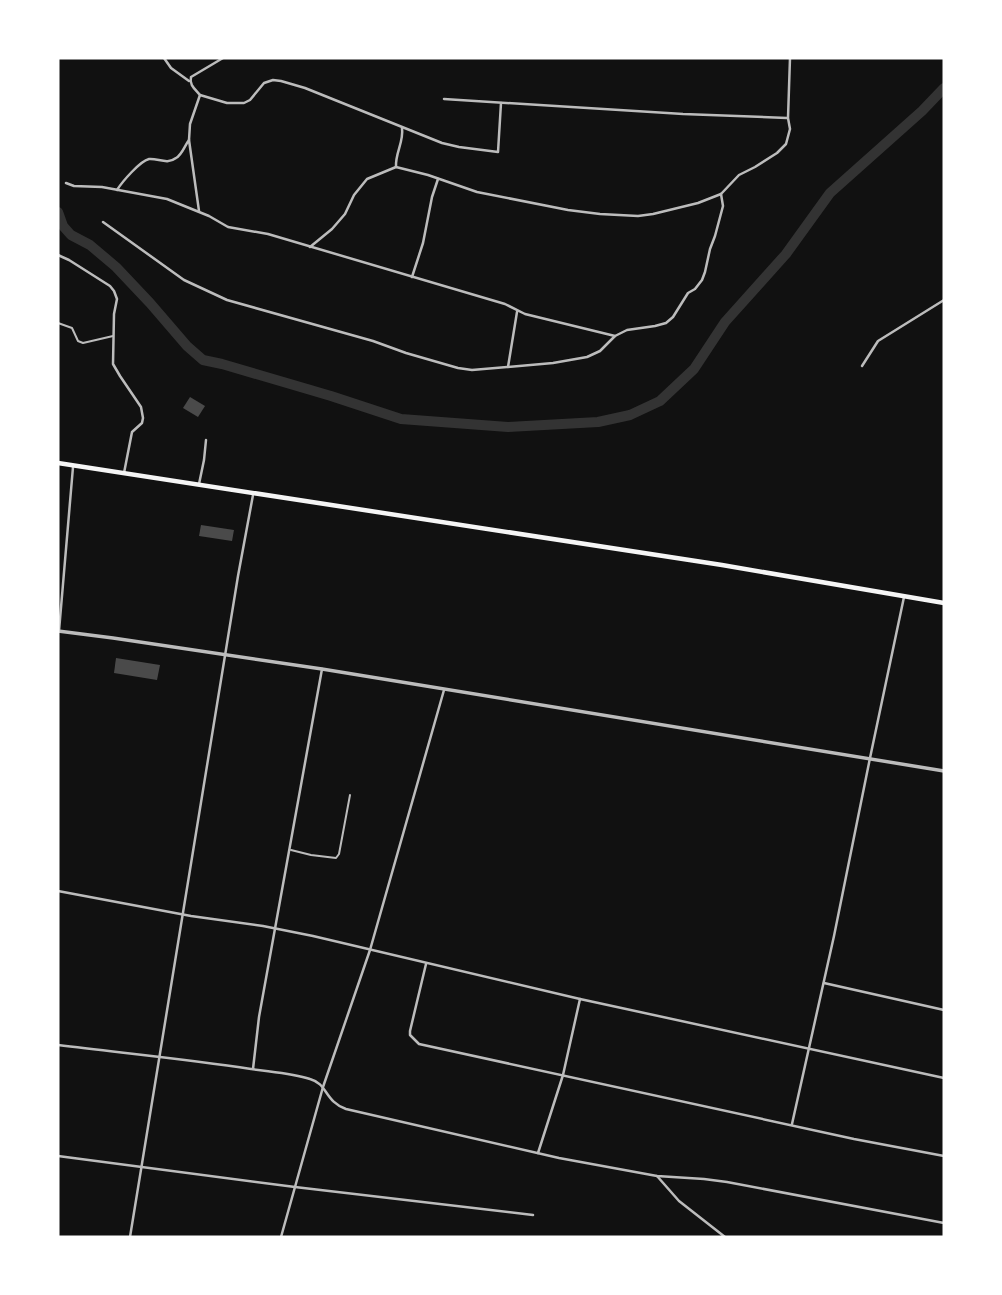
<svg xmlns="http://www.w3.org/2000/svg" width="1002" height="1295" font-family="'Exo 2',sans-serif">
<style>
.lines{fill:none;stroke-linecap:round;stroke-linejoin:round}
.river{stroke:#333;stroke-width:10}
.building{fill:#4a4a4a}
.service{stroke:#bcbcbc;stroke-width:2}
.minor{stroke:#bcbcbc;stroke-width:2.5}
.tertiary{stroke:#bcbcbc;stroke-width:3.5}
.trunk{stroke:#f5f5f5;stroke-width:4.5}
</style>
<rect width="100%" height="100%" fill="#111"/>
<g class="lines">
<polyline class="river" points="58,212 63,226 71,235 90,245 116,267 150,303 187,346 203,360 222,364 331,396 401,419 508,427 598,422 630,415 660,401 694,369 725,322 786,254 830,193 922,111 944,88"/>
</g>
<g class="building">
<polygon points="190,397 205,406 198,417 183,408"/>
<polygon points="201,525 234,530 232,541 199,536"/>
<polygon points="116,658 160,665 157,680 114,673"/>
</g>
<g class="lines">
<g class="service">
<polyline points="58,323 72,328 78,341 83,343 113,336"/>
<polyline points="291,850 311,855 336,858 339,854 350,795"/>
</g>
<g class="minor">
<polyline points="164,58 171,68 189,81"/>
<path d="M200,95c-5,-6 -11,-10 -9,-18l32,-19"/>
<polyline points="444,99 683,114 787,118"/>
<polyline points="189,140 190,124 200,95 227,103 244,103 250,100 264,83 273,80 281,81 305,88 442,143 459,147 498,152 501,103"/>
<path d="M396,167c-1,-14 8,-25 6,-39"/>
<polyline points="66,183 74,186 102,187 167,199 209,216 228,227 268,234 505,304 525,314 615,336"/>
<path d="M117,190c5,-8 23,-29 32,-31 9,-1 18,6 27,-1 6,-3 9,-13 13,-18l10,71"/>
<polyline points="103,222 184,280 227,300 373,341 406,353 458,368 472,370 553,363 587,357 600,351 615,336 627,330 655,326 666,323 673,317 688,293 695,289 702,280 705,272 710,249 715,236 723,206 721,194"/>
<polyline points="310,247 332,229 345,214 354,195 367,179 396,167 428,175 477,192 568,210 600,214 638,216 653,214 698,203 721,194 739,175 755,167 777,153 786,144 790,129 788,118 790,58"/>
<polyline points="58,255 69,260 110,286 114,291 117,299 114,314 113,364 120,376 141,407 143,418 142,423 132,432 124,473"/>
<polyline points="412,277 423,243 432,197 438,179"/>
<polyline points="862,366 878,341 944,300"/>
<polyline points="508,367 517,312"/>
<polyline points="199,484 204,460 206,440"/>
<polyline points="59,631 73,467"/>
<polyline points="58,891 191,916 263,926 313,936 580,999 944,1078"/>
<polyline points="426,964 410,1031 410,1035 419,1044 854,1139 944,1156"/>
<polyline points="824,983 944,1010"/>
<path d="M58,1045c64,8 129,14 193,24 20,3 41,4 59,10 18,5 14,22 36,30l213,49 98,18 47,3 23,3 217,41"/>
<polyline points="253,1069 259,1017 322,669"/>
<polyline points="792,1124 834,936 870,758 904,597"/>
<polyline points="538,1153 563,1075 580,999"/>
<polyline points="58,1156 295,1187 533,1215"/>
<polyline points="657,1176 679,1201 725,1237"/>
<polyline points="130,1237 238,576 253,495"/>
<polyline points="281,1237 323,1087 370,950 444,690"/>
</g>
<polyline class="tertiary" points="58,631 113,638 322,669 944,771"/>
<polyline class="trunk" points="58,463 722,565 944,603"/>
</g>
<rect width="1002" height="1295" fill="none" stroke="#ffffff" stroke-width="119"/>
</svg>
